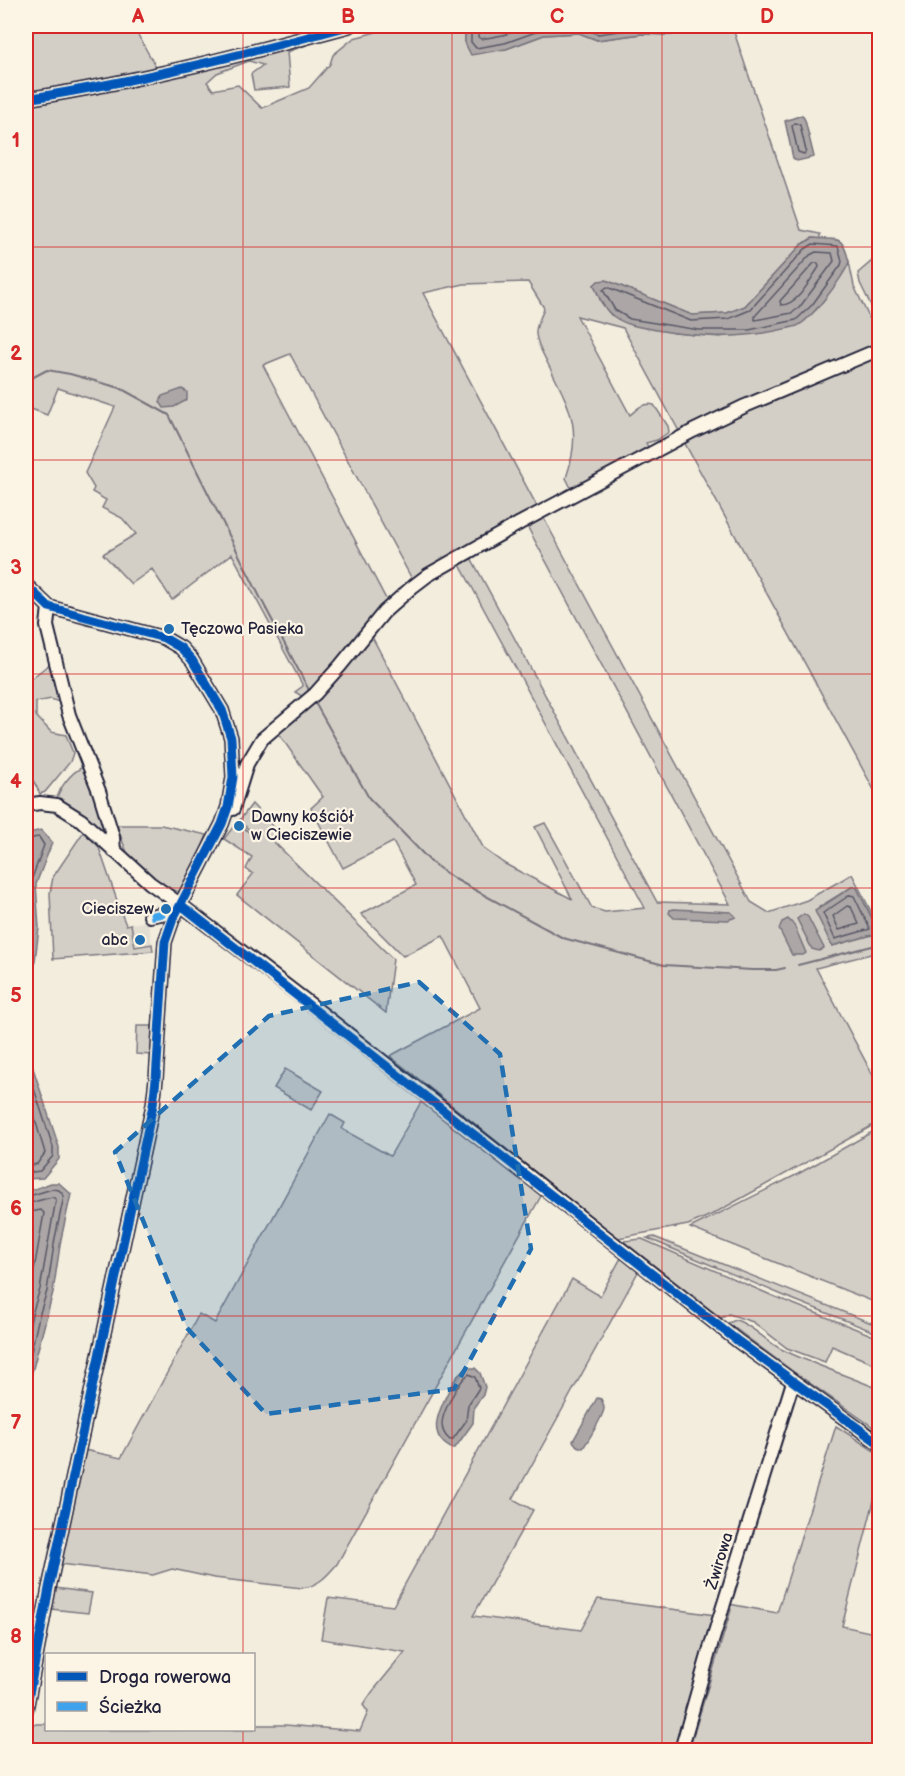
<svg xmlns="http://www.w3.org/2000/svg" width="905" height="1776" font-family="'Balsamiq Sans',sans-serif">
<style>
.built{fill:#e3ded2}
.green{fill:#d4cfc6;stroke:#7b7880;stroke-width:1.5}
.water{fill:#aca7a6;stroke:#75727b;stroke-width:1.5}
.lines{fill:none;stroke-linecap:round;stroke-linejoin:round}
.shore{stroke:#595766;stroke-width:1.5}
.stream{stroke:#75727b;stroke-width:2}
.minor-casing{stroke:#22223b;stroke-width:16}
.minor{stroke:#fcf5e5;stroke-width:12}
.quiet{stroke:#3ea2ec;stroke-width:8;stroke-dasharray:15 8;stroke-linecap:butt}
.cycleway-casing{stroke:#fcf5e5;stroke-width:13}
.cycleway{stroke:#0057b8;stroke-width:9}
.marked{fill:#1f6fb2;fill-opacity:0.2;stroke:#1f6fb2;stroke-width:4.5;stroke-dasharray:12 8;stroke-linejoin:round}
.grid{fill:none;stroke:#d62828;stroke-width:1.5;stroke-opacity:0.55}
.poi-dot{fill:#1f6fb2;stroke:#fcf5e5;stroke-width:2}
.labels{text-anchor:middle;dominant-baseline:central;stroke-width:4.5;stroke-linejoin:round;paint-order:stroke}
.poi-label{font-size:16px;fill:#22223b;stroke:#fcf5e5;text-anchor:start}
.street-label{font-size:16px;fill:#22223b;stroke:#fcf5e5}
.neatline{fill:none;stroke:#d62828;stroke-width:2}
.grid-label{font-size:20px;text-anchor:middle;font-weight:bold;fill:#d62828}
</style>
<rect width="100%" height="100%" fill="#f3edde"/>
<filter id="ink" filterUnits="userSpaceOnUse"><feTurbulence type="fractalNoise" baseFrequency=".0167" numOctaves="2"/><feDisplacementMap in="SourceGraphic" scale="12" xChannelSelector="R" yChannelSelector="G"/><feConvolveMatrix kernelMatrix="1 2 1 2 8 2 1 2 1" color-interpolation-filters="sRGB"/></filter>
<g filter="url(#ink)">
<polygon class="built" points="148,921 152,944 135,947 131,924"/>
<g class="green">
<path d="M26,26h107l24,43 167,-41 2,10 -39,14 3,35 -36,3 -3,-16 12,-9 -14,-4 -32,12 -10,9 6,8 25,-5 24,23 47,-20 21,-24 3,-9 21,-17 44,-12h25l8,2 5,-2h29v17l41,6 38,-14 35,-2 18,7 45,-6 30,1 18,-9h42l69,204 19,4v5l-8,-1 -10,6 -57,62 -18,7 -35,2 -86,-35 -12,5 7,17 10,13 63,18 46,4 78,-12 19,-16 29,-41 3,-6 5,24 23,48 1,11 -198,88 -57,-105 -46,-12 53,99c7,-6 13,-13 24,-10l14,21 1,6 -12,8 -11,3 3,6 -76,43 -7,-14c17,-50 4,-70 -18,-114 -4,-9 -11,-19 -12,-30 -1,-10 6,-17 8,-26l-16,-26 -64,2 -41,9 116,217 -72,38 -55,31 -122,-225 -27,11 125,238 -83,95 -10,-6 8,-6 -71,-132 -60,46 -20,-31 -21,15 -28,-30 33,-20 -14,-16 -20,-10 4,-8 -14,-8 2,-4 -9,-15 30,-66 -57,-19 -11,27 -21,-8z"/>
<polygon points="879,255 879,322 860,283 858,273"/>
<polygon points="879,356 879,799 683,440 846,367"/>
<polygon points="542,515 751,902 769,913 807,900 852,874 879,927 879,931 857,888 853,886 819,907 832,946 879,933 879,952 816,968 879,1087 879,1122 711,1215 688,1225 618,1238 390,1056 480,1008 443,936 403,956 361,914 416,885 393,842 343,868 311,808 323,797 276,730 370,633 484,849 505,864 572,899 535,827 545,823 592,908 605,912 645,908 458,561 469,554 657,902 730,904 526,524"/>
<polygon points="52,662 59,702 51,699 36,702 36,716 51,732 66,735 73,753 70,762 45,792 40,794 26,765 26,673 28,681"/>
<path d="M81,768l5,1 23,68 -52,-39c3,-11 14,-25 24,-30z"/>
<polygon points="252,804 280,834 272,840 393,959 386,1013 237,895 253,874 246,869 252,857 224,839 237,822 250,833 252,832 239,821"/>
<path d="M117,825h44l46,10 -23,56c-16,4 -49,-25 -57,-39 -4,-8 -7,-18 -10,-27z"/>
<polygon points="84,831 97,842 122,915 126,925 131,924 135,947 152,944 153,951 53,959 50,893 53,877"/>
<polygon points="137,1026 152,1026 153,1055 136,1054"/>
<polygon points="285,1069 323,1091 311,1110 274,1088"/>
<path d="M421,1102l120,94 -204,368c-10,12 -19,22 -35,24l-88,-10 -37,-8 -5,-1 -19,6 -93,-11 24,-114 37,8 78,-144 16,9 115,-209 15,9 -3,6 48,27z"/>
<polygon points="879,1128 879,1304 690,1228 798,1174"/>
<polygon points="654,1237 879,1326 879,1334 787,1297 647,1238"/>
<polygon points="642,1239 773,1296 879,1338 879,1366 832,1346 825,1362 787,1348 753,1322 729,1314 721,1318 623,1241"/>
<polygon points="621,1258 638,1272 513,1499 533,1510 473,1616 581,1630 598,1599 715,1615 676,1750 26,1750 27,1724 46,1724 46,1730 254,1730 254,1725 285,1725 360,1731 368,1712 363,1705 373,1691 405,1652 321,1639 328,1598 393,1606 572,1279 600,1296"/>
<path d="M736,1320c18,6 30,22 47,30 32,15 65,26 96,39v42l-88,-61 -63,-47z"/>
<polygon points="836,1426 879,1454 879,1481 842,1626 879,1634 879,1750 689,1750 731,1610 729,1604 777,1613"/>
<polygon points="55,1588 92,1593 88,1613 51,1609"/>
</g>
<g class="water">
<polygon points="465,26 690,26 672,35 642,34 597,40 579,33 544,35 506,49 471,55 465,43"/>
<polygon points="802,115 805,120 814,157 797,161 793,158 785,121"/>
<path d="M813,238c26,3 29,-5 36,24 -5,14 -38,58 -52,64 -6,2 -15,3 -22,5 -41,8 -78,6 -119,-1 -15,-3 -30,-4 -43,-14 -10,-7 -14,-20 -19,-31l4,-4 8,-1 86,35 35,-2 18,-7 57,-62z"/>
<polygon points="182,389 187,392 187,400 174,407 164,408 160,402 162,396"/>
<polygon points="41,830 52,843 36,884 39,928 30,1002 28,1053 59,1147 59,1159 43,1178 26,1179 26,834"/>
<polygon points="853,886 857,888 879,933 832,946 815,911"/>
<polygon points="674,909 731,912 736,917 728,920 674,918 669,913 670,910"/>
<polygon points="804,914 808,917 824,948 819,951 812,949 797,919"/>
<polygon points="788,919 794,925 806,953 803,955 792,955 779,929 782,922"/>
<polygon points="51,1183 59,1183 71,1194 61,1239 53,1292 26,1395 26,1192"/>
<path d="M468,1368h7l5,5 5,14 -2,8 -9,12 -1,16 -18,25h-4c-24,-13 -13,-35 -4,-54 5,-11 10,-20 21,-26z"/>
<path d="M597,1398l4,1c2,4 3,6 3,10 -1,7 -16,32 -21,39l-6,-2 -4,-5z"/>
</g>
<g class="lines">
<g class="shore">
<polyline points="471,26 471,42 476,48 505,43 544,29 580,27 598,34 642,28 671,29 678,26"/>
<polyline points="479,26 478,37 481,39 503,35 531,26"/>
<polygon points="795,123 800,125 806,151 804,154 798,152 792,126"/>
<polygon points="813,244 838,246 842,261 841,265 812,305 796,320 749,330 699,330 630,319 615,310 603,290 607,287 691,321 728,319 750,310 805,249"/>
<polygon points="816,252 832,253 834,261 799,308 792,313 755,320 755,316 810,255"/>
<path d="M814,263h4l1,4c-9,13 -21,38 -38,38l-1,-4z"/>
<polyline points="26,839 39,837 44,845 30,884 33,928 26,987"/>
<polygon points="850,895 854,896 870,929 835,939 823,913"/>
<polygon points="847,906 851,907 859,924 839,930 833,916"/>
<polyline points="26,1064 53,1147 53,1156 40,1171 26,1173"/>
<polyline points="26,1089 45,1153 37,1164 26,1166"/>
<polyline points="26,1197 52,1189 59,1190 64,1196 55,1238 47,1291 39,1316 26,1375"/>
<polyline points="26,1204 52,1197 56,1199 40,1289 32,1314 26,1343"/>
<polyline points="26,1213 41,1210 44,1213 31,1287 26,1303"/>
<path d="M469,1374l6,3 4,11 -11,17 -2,16 -13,18 -3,1c-5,-4 -8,-9 -8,-16 0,-12 17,-44 27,-50z"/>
</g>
<g class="stream">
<polyline points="26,381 47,370 70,374 120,388 169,415 261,599 310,692"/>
<polyline points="314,701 369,798 432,863 453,878 563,938 664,965 752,970 776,970 785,968"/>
<polyline points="798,965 880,944"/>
</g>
<g class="minor-casing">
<g id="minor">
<path d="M26,99c109,-17 216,-44 323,-73"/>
<polyline points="26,585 49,607 164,638 181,648 192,660 222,710 231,738 233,777 228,807 222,824 173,919 165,942 156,1079 153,1105 49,1588 26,1710"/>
<polyline points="49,607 47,626 69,715 99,791 113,837 114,851"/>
<polyline points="26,805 40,803 57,805 81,820 150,883 181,905 305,1000 739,1342 880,1444"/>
<polyline points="233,809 247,764 262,739 315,694 340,666 384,612 411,588 428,575 520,523 693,431 745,406 880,349"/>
<polyline points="150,916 166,913 169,915"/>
<polyline points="681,1750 711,1645 793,1382"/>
</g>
</g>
<use href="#minor" class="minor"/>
<polyline class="quiet" points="150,916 166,913 169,915"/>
<g class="cycleway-casing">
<g id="cycleway">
<path d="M26,99c109,-17 216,-44 323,-73"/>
<polyline points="26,585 49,607 164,638 181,648 192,660 222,710 231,738 233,777 228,807 222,824 173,919 165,942 156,1079 153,1105 49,1588 26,1710"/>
<polyline points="181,905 739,1342 880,1444"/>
</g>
</g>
<use href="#cycleway" class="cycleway"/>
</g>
</g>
<path class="marked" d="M419,982l81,72 31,195 -77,140 -188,25 -79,-86 -72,-176 154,-136z"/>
<path class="grid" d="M243,26v1628M452,26v1724M662,26v1724M26,247h854M26,460h854M26,674h854M26,888h854M26,1102h854M26,1316h854M26,1529h854M243,1730v20"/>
<g class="poi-dot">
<circle cx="169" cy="629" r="6"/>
<circle cx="239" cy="826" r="6"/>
<circle cx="166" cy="909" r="6"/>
<circle cx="140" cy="940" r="6"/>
</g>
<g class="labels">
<g class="poi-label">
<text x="181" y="629">Tęczowa Pasieka</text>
<text x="251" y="817">Dawny kościół<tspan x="251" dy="18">w Cieciszewie</tspan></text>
<text x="154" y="909" text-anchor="end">Cieciszew</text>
<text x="128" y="940" text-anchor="end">abc</text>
</g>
<g class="street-label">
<text transform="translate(720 1561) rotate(-73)">Żwirowa</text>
</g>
</g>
<rect width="905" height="1776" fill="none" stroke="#fcf5e5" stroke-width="66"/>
<rect x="45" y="1653" width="210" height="78" fill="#fcf5e5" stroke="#a5a1a1" stroke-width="1.5"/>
<rect x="57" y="1672" width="30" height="9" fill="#0057b8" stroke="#a5a1a1" stroke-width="1.5"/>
<text x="99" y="1683" font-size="18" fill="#22223b">Droga rowerowa</text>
<rect x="57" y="1702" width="30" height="9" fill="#3ea2ec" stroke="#a5a1a1" stroke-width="1.5"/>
<text x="99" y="1713" font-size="18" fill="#22223b">Ścieżka</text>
<rect x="33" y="33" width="839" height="1710" class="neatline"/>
<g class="grid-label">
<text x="138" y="23">A</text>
<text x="348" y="23">B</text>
<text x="557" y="23">C</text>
<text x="767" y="23">D</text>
<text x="16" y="147">1</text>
<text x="16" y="360">2</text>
<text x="16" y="574">3</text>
<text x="16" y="788">4</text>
<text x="16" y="1002">5</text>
<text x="16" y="1215">6</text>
<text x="16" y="1429">7</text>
<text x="16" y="1643">8</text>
</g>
</svg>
